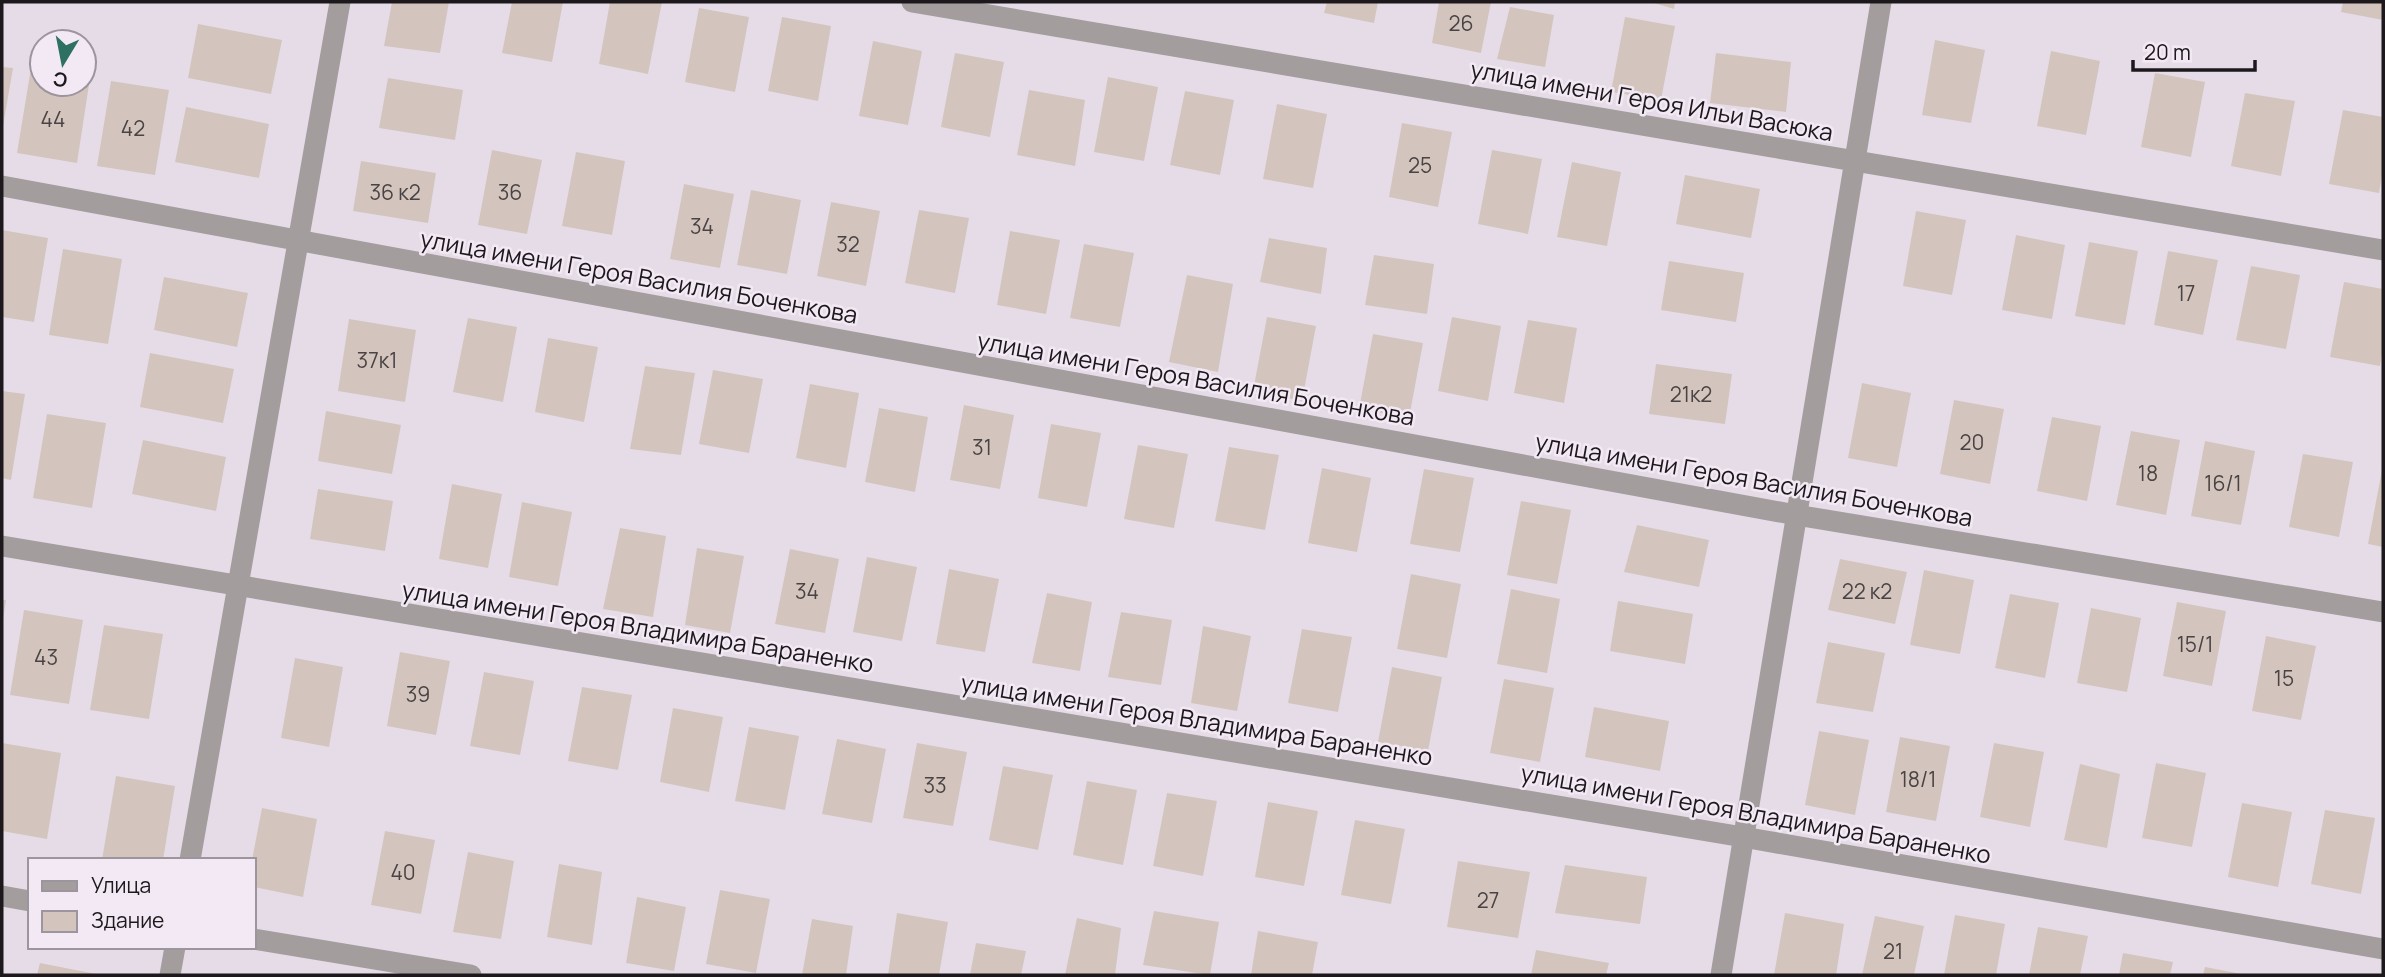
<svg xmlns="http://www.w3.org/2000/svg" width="2385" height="977" font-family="Manrope,sans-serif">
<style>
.building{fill:#d3c5be}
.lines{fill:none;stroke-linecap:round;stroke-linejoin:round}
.street{stroke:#a49d9d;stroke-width:21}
.labels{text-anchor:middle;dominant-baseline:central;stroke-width:5;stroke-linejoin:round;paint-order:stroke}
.number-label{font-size:21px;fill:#4a4344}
.street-label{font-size:24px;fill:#1c181c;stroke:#f3e9f5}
</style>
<rect width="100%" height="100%" fill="#e6dce8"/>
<g class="building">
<polygon points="392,2 449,2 440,53 384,46"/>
<polygon points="512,2 563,2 552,62 502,53"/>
<polygon points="610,2 662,2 648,74 599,64"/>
<polygon points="1327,2 1378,2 1374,23 1324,13"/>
<polygon points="1439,2 1491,2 1481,53 1432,43"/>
<polygon points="1651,2 1675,2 1674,9"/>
<polygon points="2343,2 2383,2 2383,20 2341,12"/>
<polygon points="1510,7 1554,15 1545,67 1497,59"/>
<polygon points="699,8 749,17 735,92 685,82"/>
<polygon points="782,17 831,26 818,101 768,91"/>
<polygon points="1625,17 1675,26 1661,100 1611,92"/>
<polygon points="198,24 282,40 271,94 188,78"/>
<polygon points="1935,40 1985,50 1971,123 1922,115"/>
<polygon points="873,41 922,51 908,125 859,116"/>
<polygon points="2051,51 2100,61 2086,135 2037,126"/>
<polygon points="955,53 1004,62 990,137 941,127"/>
<polygon points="1716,53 1791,62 1786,112 1710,103"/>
<polygon points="2,67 13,68 3,126 2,126"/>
<polygon points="31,68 42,70 42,84 84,84 84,77 90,78 77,163 17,153"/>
<polygon points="2155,73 2205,82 2191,157 2141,147"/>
<polygon points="1108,77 1158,87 1144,161 1094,152"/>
<polygon points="388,78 463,90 455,140 379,128"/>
<polygon points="111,81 169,90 155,175 97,166"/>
<polygon points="1029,90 1085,100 1075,166 1017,155"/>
<polygon points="1185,91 1234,100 1220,175 1170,165"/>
<polygon points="2245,93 2295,101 2281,176 2231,166"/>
<polygon points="1277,104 1327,114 1313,188 1263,179"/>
<polygon points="186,107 269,124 259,178 175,162"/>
<polygon points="2343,110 2383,117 2383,169 2379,193 2329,184"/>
<polygon points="1402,123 1452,132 1438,207 1389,197"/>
<polygon points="492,150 542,160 527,234 478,225"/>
<polygon points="1492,150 1542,159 1528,234 1478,224"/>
<polygon points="576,152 625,161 612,235 562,226"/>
<polygon points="361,161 436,173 428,223 353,211"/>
<polygon points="1572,162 1621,172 1607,246 1557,237"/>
<polygon points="1685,175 1760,189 1751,238 1676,224"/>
<polygon points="684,184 734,194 720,268 670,259"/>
<polygon points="751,190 801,200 787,274 737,265"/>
<polygon points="831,202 880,211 866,286 817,276"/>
<polygon points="919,210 969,218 955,293 905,283"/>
<polygon points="1916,211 1966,220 1952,295 1903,286"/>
<polygon points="2,230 48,238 34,322 2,317"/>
<polygon points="1010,231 1060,240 1046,314 997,305"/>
<polygon points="2016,235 2065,245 2052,319 2002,310"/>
<polygon points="1269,238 1327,248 1321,294 1260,282"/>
<polygon points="2089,242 2138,251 2125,325 2075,316"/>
<polygon points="1084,244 1134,253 1120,327 1070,318"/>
<polygon points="63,249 122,259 108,344 49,335"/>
<polygon points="2168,251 2218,260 2203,335 2154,325"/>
<polygon points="1374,255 1434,264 1427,314 1365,305"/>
<polygon points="1669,261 1744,273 1736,322 1661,310"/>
<polygon points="2251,266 2300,275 2286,349 2236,340"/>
<polygon points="1187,275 1233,284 1218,372 1169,362"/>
<polygon points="164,277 248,293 237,347 154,330"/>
<polygon points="2344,282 2383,289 2383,347 2380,366 2330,357"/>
<polygon points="1267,317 1316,326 1302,401 1253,391"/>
<polygon points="1452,317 1501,326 1488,401 1438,391"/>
<polygon points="468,318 517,327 503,402 453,392"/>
<polygon points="349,319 416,330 405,402 338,391"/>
<polygon points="1528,320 1577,328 1564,403 1514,393"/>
<polygon points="1373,334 1423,343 1409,418 1359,409"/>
<polygon points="548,338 598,347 584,422 535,412"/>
<polygon points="150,353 234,369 223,423 140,407"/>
<polygon points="1656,364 1732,374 1725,424 1649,414"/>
<polygon points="645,366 695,373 681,455 630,449"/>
<polygon points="713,370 763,379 749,453 699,444"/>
<polygon points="1862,383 1911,393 1897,467 1848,458"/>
<polygon points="810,384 859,393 846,468 796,458"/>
<polygon points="2,391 25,394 11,480 2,478"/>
<polygon points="1954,400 2004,409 1990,484 1940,474"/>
<polygon points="964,405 1014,415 1000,489 950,480"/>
<polygon points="879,408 928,417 915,492 865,482"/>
<polygon points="326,411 401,425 392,474 318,461"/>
<polygon points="47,414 106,423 92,508 33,498"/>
<polygon points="2052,417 2101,426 2087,501 2037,491"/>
<polygon points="1051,424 1101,433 1087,507 1038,498"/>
<polygon points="2131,431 2180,440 2166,515 2116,505"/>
<polygon points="143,440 226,457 216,511 132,494"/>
<polygon points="2205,441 2255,451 2241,525 2191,516"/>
<polygon points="1138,445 1188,454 1174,528 1124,519"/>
<polygon points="1229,447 1279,455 1265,530 1215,521"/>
<polygon points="2303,454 2353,462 2339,537 2289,527"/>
<polygon points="1322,468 1371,478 1357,552 1308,543"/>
<polygon points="1424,469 1474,478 1460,552 1410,544"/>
<polygon points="2382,470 2383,470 2383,547 2368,544"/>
<polygon points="452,484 502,494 488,568 439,559"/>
<polygon points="318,489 393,501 385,551 310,539"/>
<polygon points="1521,501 1571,510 1557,584 1507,575"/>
<polygon points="522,502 572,512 558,586 509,577"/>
<polygon points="1637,525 1709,540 1699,587 1624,572"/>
<polygon points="620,528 666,536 653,617 603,609"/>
<polygon points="697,548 744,556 730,633 685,625"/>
<polygon points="790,549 839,559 825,633 775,624"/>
<polygon points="867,557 917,567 902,641 853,632"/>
<polygon points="1840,559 1907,572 1895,624 1828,610"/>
<polygon points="949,569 999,579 985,652 936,644"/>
<polygon points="1924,570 1974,580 1960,654 1910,645"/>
<polygon points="1411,574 1461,584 1447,658 1397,649"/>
<polygon points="1511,589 1560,599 1547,673 1497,664"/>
<polygon points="1047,593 1092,602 1080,671 1032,663"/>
<polygon points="2010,594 2059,603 2045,678 1995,668"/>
<polygon points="2,600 6,600 3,619 2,619"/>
<polygon points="1618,601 1693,614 1685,664 1610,651"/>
<polygon points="2177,602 2226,611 2212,686 2163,676"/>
<polygon points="2091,608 2141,618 2127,692 2077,683"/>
<polygon points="24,610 83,620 69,704 10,695"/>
<polygon points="1121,612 1172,620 1161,685 1108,677"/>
<polygon points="104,625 163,634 149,719 90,710"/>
<polygon points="1203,626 1251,636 1237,711 1191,703"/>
<polygon points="1302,629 1352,637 1338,712 1288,703"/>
<polygon points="2266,636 2316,646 2301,720 2252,711"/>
<polygon points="1828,642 1885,653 1873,712 1816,703"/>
<polygon points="400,652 450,661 436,735 387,726"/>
<polygon points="295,658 343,667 329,747 281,738"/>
<polygon points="1392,667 1442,677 1428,751 1378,742"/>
<polygon points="484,672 534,681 520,755 470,746"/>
<polygon points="1504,679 1554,688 1540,762 1490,753"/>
<polygon points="582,687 632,695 618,770 568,761"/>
<polygon points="1594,707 1669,721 1660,771 1585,757"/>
<polygon points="673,708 723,717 709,792 660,782"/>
<polygon points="749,727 799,736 785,810 735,801"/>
<polygon points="1819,731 1869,740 1855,815 1805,805"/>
<polygon points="1900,737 1950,746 1936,821 1886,812"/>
<polygon points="837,739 886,749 872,823 822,814"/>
<polygon points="2,743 61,753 47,839 2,831"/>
<polygon points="917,743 967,752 953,826 903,818"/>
<polygon points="1994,743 2044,752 2030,827 1980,817"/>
<polygon points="2156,763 2206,773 2192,847 2142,838"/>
<polygon points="2080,764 2120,774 2107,848 2064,840"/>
<polygon points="1003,766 1053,775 1038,850 989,840"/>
<polygon points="116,776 175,786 163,860 102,860"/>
<polygon points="1087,781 1137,790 1123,865 1073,855"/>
<polygon points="1167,793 1217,801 1203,876 1153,866"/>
<polygon points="1268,802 1318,811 1304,886 1255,877"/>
<polygon points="2242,803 2292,812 2278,887 2228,877"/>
<polygon points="262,808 317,819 303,897 254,887 252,860"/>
<polygon points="2325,810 2375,818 2361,894 2311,884"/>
<polygon points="1355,820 1405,829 1391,904 1341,895"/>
<polygon points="385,831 435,840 421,914 371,905"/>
<polygon points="468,852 514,861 501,939 453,932"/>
<polygon points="1458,861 1530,872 1518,938 1447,927"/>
<polygon points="559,864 602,872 592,945 547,937"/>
<polygon points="1565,865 1647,877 1640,924 1555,913"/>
<polygon points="720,890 770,899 756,973 706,964"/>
<polygon points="637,897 686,907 674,971 626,963"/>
<polygon points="1154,911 1219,922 1210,975 1143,965"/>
<polygon points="897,913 948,922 939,975 888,975"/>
<polygon points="1785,913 1844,924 1836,975 1774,975"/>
<polygon points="1955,915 2005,924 1996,975 1944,975"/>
<polygon points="1875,916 1924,926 1914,975 1862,975"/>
<polygon points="1077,918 1121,928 1115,975 1065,975"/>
<polygon points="812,919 853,926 846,975 802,975"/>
<polygon points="2038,927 2088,936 2080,975 2029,975"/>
<polygon points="1258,931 1318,942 1312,975 1251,975"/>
<polygon points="976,943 1026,951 1021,975 970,975"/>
<polygon points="1536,950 1609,963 1606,975 1531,975"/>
<polygon points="2123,953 2173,962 2170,975 2119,975"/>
<polygon points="40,963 96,974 96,975 37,975"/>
<polygon points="2205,967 2242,974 2242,975 2203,975"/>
</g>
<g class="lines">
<g class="street">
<polyline points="912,2 2383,250"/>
<polyline points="2,186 1796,515 2383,612"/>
<polyline points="2,546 1743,837 2383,949"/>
<polyline points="190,860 340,2"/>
<polyline points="2,896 30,901"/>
<polyline points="254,939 471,975"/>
<polyline points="170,975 175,947"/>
<polyline points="1721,975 1881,2"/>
</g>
</g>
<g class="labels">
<g class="number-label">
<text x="1461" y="23">26</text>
<text x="53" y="119">44</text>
<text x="133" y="128">42</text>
<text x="1420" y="165">25</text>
<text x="395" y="192">36 к2</text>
<text x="510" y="192">36</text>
<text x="702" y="226">34</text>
<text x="848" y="244">32</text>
<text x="2186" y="293">17</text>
<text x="377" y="360">37к1</text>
<text x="1691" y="394">21к2</text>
<text x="1972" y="442">20</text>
<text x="982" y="447">31</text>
<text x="2148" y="473">18</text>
<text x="2223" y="483">16/1</text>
<text x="807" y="591">34</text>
<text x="1867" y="591">22 к2</text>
<text x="2195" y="644">15/1</text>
<text x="46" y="657">43</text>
<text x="2284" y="678">15</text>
<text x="418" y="694">39</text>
<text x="1918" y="779">18/1</text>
<text x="935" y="785">33</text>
<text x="403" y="872">40</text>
<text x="1488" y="900">27</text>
<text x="1893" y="951">21</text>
</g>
<g class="street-label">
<text transform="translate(1652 100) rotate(10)">улица имени Героя Ильи Васюка</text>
<text transform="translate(639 276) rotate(10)">улица имени Героя Василия Боченкова</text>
<text transform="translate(1196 378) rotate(10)">улица имени Героя Василия Боченкова</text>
<text transform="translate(1754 479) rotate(10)">улица имени Героя Василия Боченкова</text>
<text transform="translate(638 626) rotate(9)">улица имени Героя Владимира Бараненко</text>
<text transform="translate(1197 719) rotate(9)">улица имени Героя Владимира Бараненко</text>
<text transform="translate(1756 813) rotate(10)">улица имени Героя Владимира Бараненко</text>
</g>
</g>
<rect width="2385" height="977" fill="none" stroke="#1c181c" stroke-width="7"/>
<rect x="28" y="858" width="228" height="91" fill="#f3e9f5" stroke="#9d959e" stroke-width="2"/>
<rect x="42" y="881" width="35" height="10" fill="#a49d9d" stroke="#9d959e" stroke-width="2"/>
<text x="91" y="893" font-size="21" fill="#1c181c">Улица</text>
<rect x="42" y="911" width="35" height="21" fill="#d3c5be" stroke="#9d959e" stroke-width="2"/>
<text x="91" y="928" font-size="21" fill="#1c181c">Здание</text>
<g transform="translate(63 63) rotate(190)"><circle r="33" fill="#f3e9f5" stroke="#9d959e" stroke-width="2"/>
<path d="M0-5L12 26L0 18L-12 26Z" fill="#2e7162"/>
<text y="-10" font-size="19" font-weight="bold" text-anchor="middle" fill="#1c181c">С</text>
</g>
<path d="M2133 60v10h122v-10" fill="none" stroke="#1c181c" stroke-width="3.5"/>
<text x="2144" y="60" font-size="21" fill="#1c181c" stroke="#f3e9f5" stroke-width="5" paint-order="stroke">20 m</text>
</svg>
